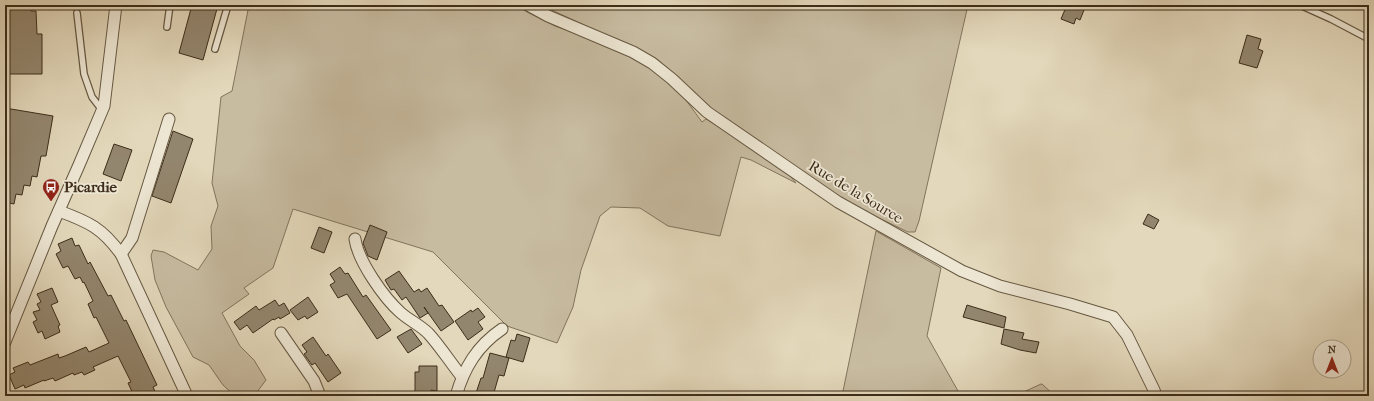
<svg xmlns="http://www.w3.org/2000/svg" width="1374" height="401" font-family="'IM FELL French Canon',serif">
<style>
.green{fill:#c7bba0;stroke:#82745d}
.building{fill:#93866e;stroke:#3d2d1a}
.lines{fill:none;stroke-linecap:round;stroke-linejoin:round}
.lane-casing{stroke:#665842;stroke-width:8}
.street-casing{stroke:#665842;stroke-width:13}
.lane{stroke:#ede6d3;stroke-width:5.5}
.street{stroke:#ede6d3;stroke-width:11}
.labels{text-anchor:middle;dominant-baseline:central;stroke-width:3.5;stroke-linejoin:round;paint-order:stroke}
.poi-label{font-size:15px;font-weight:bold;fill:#3d2d1a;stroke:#ede6d3;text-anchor:start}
.street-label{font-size:15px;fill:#3d2d1a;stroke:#ede6d3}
</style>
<rect width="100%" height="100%" fill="#e3d8bb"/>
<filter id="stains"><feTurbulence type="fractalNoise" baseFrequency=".005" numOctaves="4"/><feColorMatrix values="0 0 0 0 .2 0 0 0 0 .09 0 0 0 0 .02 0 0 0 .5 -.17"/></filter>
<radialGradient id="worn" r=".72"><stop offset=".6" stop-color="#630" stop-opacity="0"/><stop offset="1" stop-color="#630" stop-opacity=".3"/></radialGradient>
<g class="green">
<polygon points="249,5 517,5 527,12 555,26 589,38 627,55 648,66 680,92 702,122 706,119 748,145 790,176 796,183 751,160 741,157 720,236 668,226 640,208 611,207 600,216 581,270 573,307 557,343 507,326 433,252 293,209 273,268 244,288 249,294 222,313 240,346 254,360 266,380 254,396 235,396 223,385 209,365 193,357 166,307 155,280 151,256 153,250 164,252 198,270 212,249 211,226 218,206 212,183 221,97 232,91"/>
<polygon points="541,5 968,5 919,221 915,232 908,232 839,199 720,118 677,76 657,59"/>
<polygon points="876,231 941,268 927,336 958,391 963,396 842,396"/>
<polygon points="1042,384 1055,396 1015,396 1041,384"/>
</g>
<g class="building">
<polygon points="5,5 31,5 31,11 36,11 37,34 42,34 42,74 5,74"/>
<polygon points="192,5 218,5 203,60 179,53"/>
<polygon points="1067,5 1086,5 1080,20 1076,18 1074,24 1061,19"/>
<polygon points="1247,35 1261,39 1258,49 1263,51 1257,68 1239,63"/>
<polygon points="5,108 53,116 46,156 41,156 37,177 32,176 30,186 24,185 22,195 16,194 14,204 5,202"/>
<polygon points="173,131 193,139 171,203 152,196"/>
<polygon points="114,144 132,150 121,181 103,174"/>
<polygon points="1148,214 1159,220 1154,229 1143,224"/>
<polygon points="370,225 387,232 377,260 368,256 363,243"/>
<polygon points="319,227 332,232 324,253 311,248"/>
<polygon points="72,238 75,246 79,245 88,264 90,262 108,296 111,295 124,321 126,320 157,385 153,387 157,396 134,396 128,383 131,382 118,356 93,367 95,370 84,375 82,372 74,375 73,373 55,381 53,378 44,381 44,380 25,388 24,385 15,389 9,375 15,372 13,368 28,362 30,365 58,354 59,358 65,356 86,347 89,352 109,343 96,317 94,318 88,304 93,301 84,282 83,283 80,277 75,279 68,266 63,268 56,254 61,251 58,244"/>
<polygon points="340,267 345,274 348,273 363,297 366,295 391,330 377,339 347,294 338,298 330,285 335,282 330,274"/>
<polygon points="399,271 414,292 419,289 421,292 427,288 439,306 442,305 454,322 441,331 424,307 428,313 420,318 406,297 402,300 394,289 391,290 385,280"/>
<polygon points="52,288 58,302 51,305 60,325 58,326 60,332 45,339 42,331 38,333 33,322 37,320 33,312 40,310 37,304 41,302 37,294"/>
<polygon points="308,297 318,312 307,319 305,316 298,320 290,310"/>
<polygon points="275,300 279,306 284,303 290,313 280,319 279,317 274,320 273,319 253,333 247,325 240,330 234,322 256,306 259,310"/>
<polygon points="967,305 1006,317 1004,328 963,317"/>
<polygon points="478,308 485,317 478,322 483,329 468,340 455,321 471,310 472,312"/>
<polygon points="411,329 422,344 408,353 397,337"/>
<polygon points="1004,329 1024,333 1022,339 1039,342 1036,353 1020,350 1001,344"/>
<polygon points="517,334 530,338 523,362 506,357 511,340 515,341"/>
<polygon points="313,337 326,356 328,354 341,373 328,382 315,363 312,365 304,354 307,352 302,345"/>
<polygon points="490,353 509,358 504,376 499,375 493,396 475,396 481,378 483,378"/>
<polygon points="419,366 437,366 437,391 431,390 431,396 415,396 415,372 419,372"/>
</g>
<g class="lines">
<g class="lane-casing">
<g id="lane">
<polyline points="1300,5 1331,19 1369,39"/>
<polyline points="77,13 84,74 92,97 102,110"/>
<polyline points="167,27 170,5"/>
<polyline points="215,49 228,5"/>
</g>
</g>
<g class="street-casing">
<g id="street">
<polyline points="528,5 548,16 633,52 652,63 672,79 707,112 838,202 962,271 1000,286 1070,304 1113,317 1127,335 1154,390 1156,396"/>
<path d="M59,211c30,11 43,17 62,43l66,142"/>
<path d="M355,239c3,22 29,59 46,74 8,7 19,12 27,20 12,13 22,29 34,44"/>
<polyline points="121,254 132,238 169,119"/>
<polyline points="281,333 314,381 320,396"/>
<polyline points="5,342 52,226 79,165 104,106 116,5"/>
<path d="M456,396c8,-28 21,-50 46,-67"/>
</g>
</g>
<use href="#lane" class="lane"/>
<use href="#street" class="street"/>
</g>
<defs>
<g id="bus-pin" transform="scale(0.9)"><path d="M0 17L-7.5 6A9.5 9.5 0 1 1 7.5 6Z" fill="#8f2418" stroke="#ede6d3"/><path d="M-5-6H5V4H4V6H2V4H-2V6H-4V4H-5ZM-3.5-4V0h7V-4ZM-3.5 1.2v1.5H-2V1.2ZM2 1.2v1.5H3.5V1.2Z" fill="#fff"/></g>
</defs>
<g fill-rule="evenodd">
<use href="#bus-pin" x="51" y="187"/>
</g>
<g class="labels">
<g class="poi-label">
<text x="64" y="187">Picardie</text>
</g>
<g class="street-label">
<text transform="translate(856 192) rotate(31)">Rue de la Source</text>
</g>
</g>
<rect width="1374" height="401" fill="none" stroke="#e3d8bb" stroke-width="20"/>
<rect x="6" y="6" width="1362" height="389" fill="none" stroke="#3d2d1a" stroke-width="2"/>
<rect x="10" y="10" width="1354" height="381" fill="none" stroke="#3d2d1a"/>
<g transform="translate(1332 359)"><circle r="19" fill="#ede6d3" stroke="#a79c89"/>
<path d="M0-3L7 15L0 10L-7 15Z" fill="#8f2418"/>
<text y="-6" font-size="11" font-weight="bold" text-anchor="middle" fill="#3d2d1a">N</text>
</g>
<rect width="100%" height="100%" filter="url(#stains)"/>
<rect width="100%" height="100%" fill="url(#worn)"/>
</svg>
